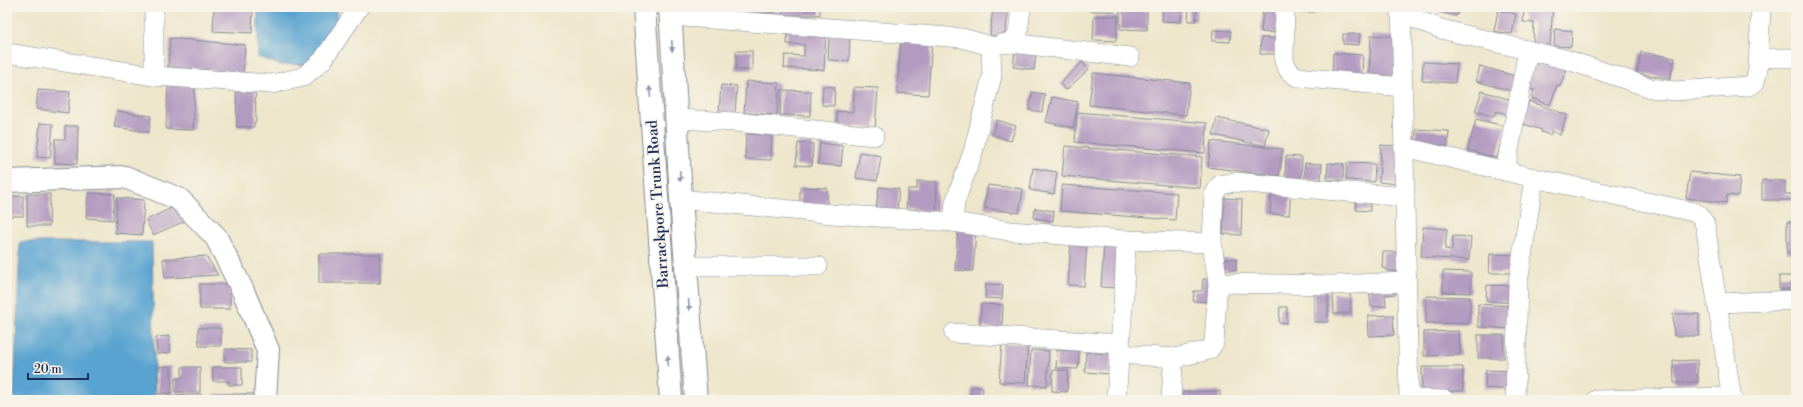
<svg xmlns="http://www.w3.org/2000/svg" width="1803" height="407" font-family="'Libre Bodoni',serif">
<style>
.water{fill:#58a3d0;stroke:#3a6997}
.building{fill:#b29ac0}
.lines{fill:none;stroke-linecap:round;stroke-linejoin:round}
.minor-casing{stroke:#848a94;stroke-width:20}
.tertiary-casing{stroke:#848a94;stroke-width:24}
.primary-casing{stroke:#848a94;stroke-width:24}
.minor{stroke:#fff;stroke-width:19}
.tertiary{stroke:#fff;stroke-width:22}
.primary{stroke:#fff;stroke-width:22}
.oneway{fill:#8d97ae}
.labels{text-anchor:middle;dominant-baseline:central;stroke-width:3;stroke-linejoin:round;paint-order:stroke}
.street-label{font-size:15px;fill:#1b2f5e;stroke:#f7f3e8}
</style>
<rect width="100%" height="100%" fill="#f7f3e8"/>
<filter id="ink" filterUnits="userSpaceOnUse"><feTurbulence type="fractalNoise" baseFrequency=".025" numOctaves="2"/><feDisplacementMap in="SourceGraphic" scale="8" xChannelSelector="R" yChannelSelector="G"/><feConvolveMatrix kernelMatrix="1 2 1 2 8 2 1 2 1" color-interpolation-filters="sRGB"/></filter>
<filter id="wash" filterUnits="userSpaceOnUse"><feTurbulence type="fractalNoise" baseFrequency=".012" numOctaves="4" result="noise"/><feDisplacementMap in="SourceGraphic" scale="16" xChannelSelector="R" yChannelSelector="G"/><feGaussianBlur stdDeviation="0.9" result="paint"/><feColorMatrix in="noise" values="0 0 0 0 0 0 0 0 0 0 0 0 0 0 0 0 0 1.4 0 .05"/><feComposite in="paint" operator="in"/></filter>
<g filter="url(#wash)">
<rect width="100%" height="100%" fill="#eee6cb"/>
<g class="water">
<polygon points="258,7 337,7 338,22 312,64 281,65 258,57"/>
<polygon points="20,242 152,242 155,400 14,400"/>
</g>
<g id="blocks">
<g class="building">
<polygon points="214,7 253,7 252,33 213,31"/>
<polygon points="734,7 774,7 775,13 734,13"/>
<rect x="778" y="7" width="42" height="8"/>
<polygon points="993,7 1009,7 1005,36 990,35"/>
<rect x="1090" y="7" width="25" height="4"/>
<polygon points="1189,7 1197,7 1196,21 1188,21"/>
<rect x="1287" y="7" width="27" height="5"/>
<polygon points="1418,7 1461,7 1456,16"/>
<polygon points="1524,7 1553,7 1550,45 1533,44 1534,23 1523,22"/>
<polygon points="1163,8 1182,9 1181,22 1162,21"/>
<polygon points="1263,8 1278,9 1277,33 1261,32"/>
<polygon points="1120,9 1147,10 1147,30 1120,29"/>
<polygon points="1498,10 1516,14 1512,34 1494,31"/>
<polygon points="1094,16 1118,16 1116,41 1093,40"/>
<polygon points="788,29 826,31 824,70 784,68 785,55 804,56 804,45 787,44"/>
<polygon points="1555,29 1572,31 1571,47 1554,46"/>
<polygon points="1213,30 1231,31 1230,42 1212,41"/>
<polygon points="829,34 850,34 849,61 828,60"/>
<polygon points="1343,34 1360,34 1359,45 1343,44"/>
<polygon points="1371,35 1400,37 1398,77 1369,75"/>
<polygon points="170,38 245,45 243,73 168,67"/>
<polygon points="901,38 932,40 928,95 897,93"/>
<polygon points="1261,38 1277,38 1276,54 1260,54"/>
<rect x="736" y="51" width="16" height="19"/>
<polygon points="1015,51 1036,54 1034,70 1013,67"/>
<polygon points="1641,52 1675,58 1670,79 1637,73"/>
<polygon points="1333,53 1363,55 1362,74 1332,72"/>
<polygon points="1536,57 1567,68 1560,86 1557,85 1550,105 1531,98 1534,90 1526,88"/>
<polygon points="1082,62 1089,69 1066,90 1060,84"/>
<polygon points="1423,62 1457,64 1455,83 1422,81"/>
<polygon points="1480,66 1515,76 1511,91 1476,81"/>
<polygon points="1093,73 1190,83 1186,115 1089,105"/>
<polygon points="168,81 195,83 193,130 166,129"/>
<polygon points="746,81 779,83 777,115 744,113"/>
<polygon points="236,85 255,85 256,122 254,122 254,127 237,127"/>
<polygon points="721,85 737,86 735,113 719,112"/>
<polygon points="823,86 835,87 834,106 822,105"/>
<polygon points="854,87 878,88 875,128 837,125 837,111 853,112"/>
<polygon points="38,90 70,92 68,113 36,109"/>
<polygon points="781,90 811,91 810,116 780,115"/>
<polygon points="1482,91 1511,100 1507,114 1496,111 1494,117 1475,111"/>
<polygon points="1032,92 1045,94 1042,112 1029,110"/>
<polygon points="1052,97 1078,102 1073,128 1046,122"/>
<polygon points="1529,101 1567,115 1560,135 1552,131 1550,135 1541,132 1542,130 1521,123"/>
<polygon points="117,111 151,116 149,132 114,127"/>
<polygon points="1077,112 1207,123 1205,153 1075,142"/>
<polygon points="1217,118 1269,129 1265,146 1213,135"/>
<polygon points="1476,119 1505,126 1497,158 1468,150"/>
<polygon points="997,120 1016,126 1011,141 992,135"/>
<polygon points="40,123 53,124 50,158 37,157"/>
<polygon points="65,126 78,126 77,164 55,163 55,139 65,139"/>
<polygon points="1416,129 1449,131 1448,146 1415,144"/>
<polygon points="746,134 772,135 771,160 745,159"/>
<polygon points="1211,141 1283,149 1279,176 1208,167"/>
<polygon points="798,143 813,144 812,166 796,165"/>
<polygon points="820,143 843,146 841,166 818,164"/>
<polygon points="1381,145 1400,146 1397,184 1379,182"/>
<polygon points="1065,146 1202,157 1200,188 1062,176"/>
<polygon points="860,152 881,156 877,181 856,178"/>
<polygon points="1286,156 1302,157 1301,180 1285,179"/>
<polygon points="1305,163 1322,164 1321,180 1304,179"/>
<polygon points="1328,163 1344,164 1343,180 1327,180"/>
<polygon points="1347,163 1375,164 1374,182 1346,180"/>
<polygon points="1033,168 1057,172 1054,194 1030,190"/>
<polygon points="1690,172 1740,177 1738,196 1727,195 1726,203 1686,198"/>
<polygon points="1762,180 1785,181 1785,194 1792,194 1792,200 1762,200"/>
<polygon points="917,181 937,182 936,211 906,209 908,189 917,189"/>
<polygon points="988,185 1023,189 1019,213 984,208"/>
<polygon points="1062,185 1177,193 1175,220 1060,211"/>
<polygon points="800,187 827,188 827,205 800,205"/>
<polygon points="879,187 899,189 897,211 876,209"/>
<polygon points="1272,188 1291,190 1289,215 1270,214"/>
<polygon points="88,193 115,194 113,220 86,218"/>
<polygon points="27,194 50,194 49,226 27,226"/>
<rect x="7" y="196" width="16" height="20"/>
<polygon points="117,198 144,200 142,235 115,233"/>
<polygon points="1224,198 1242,199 1241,235 1223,234"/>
<polygon points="1356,198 1370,198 1370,211 1356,210"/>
<polygon points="178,205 185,221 153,235 146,220"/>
<polygon points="1035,208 1054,211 1053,221 1034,218"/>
<rect x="1787" y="222" width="9" height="31"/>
<polygon points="1423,227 1447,229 1445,249 1452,250 1453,236 1471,237 1469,260 1421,257"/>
<polygon points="958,229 976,231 973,271 955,270"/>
<polygon points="1071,242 1087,243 1084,286 1068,285"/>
<polygon points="1104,245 1121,247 1119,288 1101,287"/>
<polygon points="1383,252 1399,252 1399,271 1387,271 1387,269 1382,268"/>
<rect x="319" y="254" width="61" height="29"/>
<polygon points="1490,254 1518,255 1517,273 1489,273"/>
<polygon points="206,256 218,275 165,278 163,259"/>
<rect x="1222" y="259" width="14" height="11"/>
<polygon points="1443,271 1471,272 1471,293 1443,292"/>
<rect x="1779" y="276" width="17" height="13"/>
<polygon points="1203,279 1213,279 1212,302 1193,301 1194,291 1202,291"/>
<rect x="200" y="284" width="30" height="25"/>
<polygon points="986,284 1003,285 1002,299 985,298"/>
<polygon points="1396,285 1396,294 1385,295 1386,306 1371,307 1369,287"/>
<polygon points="1487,285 1516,286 1515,303 1486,301"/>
<polygon points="1328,291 1328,322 1314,322 1314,292"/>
<polygon points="1333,293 1350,293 1351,313 1334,314"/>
<polygon points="1426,296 1470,297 1469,324 1426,323"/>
<polygon points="981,304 1003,305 1002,329 980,327"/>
<polygon points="1478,304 1513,306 1513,329 1478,327"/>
<polygon points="1280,307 1287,307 1287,323 1279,323"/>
<polygon points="1673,314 1699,314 1699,336 1674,336"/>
<polygon points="1393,315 1394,335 1369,336 1368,316"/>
<polygon points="198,328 221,328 221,346 199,346"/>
<polygon points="1459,331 1460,355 1424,356 1424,332"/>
<rect x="1478" y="335" width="26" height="23"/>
<polygon points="169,336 170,353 157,354 156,337"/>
<polygon points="1002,343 1028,344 1025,383 999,382"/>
<polygon points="225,349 251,350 251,362 225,362"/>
<polygon points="1031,350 1049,351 1047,386 1029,385"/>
<polygon points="1057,350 1079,351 1078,369 1056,368"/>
<polygon points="1086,352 1111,354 1110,374 1085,372"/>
<polygon points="1697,360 1698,382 1674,383 1673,361"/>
<polygon points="171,366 172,393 158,394 157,367"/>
<polygon points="182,367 200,367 200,392 175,392 175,378 182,378"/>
<polygon points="213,367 242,367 242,385 229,385 229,381 213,381"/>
<polygon points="1422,367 1463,367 1463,391 1422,392"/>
<polygon points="1053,370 1068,371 1067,392 1052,391"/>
<polygon points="1486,370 1512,371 1511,390 1485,388"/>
<polygon points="971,387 983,387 982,400 971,400"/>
<polygon points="1220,391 1220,400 1183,400 1183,392"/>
<polygon points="201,394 201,400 166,400 166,395"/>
<rect x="213" y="394" width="41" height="6"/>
</g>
</g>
</g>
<g filter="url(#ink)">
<use href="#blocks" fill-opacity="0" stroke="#848a94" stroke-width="1"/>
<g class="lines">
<g class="minor-casing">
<g id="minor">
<polyline points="154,7 154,76 272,84 303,77 322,61 359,7"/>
<polyline points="1285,7 1284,61 1289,71 1297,77 1402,87"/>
<polyline points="1401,7 1409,400"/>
<polyline points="1400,13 1441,29 1568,60 1651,88 1674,91 1749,86 1755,82 1758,69 1761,7"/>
<polyline points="671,16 962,38 991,46 992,76 973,152 955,202 953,222"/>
<polyline points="1011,43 1130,57"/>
<polyline points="1001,44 1011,43 1018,34 1021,7"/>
<polyline points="7,53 154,76"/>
<polyline points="1759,58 1796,58"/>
<polyline points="676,119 736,122 874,136"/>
<polyline points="1404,147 1534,178"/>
<polyline points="1505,171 1528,50"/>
<polyline points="681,199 832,214 953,222 1010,231 1126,240 1124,292 1116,400"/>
<polyline points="1126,240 1212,243"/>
<polyline points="686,266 818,266"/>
<polyline points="1218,283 1333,285 1406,282"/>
<polyline points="1717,303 1796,300"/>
<polyline points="954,333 1120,344"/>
<polyline points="1119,354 1175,358"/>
<polyline points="1409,399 1445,400"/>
<polyline points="1171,400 1173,367 1175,358 1209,350 1214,343 1218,283 1212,243 1214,195 1220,185 1235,182 1405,197"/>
<polyline points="1515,400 1518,283 1534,178 1694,212 1699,215 1705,224 1732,400"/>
<polyline points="1596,400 1732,397"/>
</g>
</g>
<g class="tertiary-casing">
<polyline id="tertiary" points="7,181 125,177 179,199 216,237 243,291 268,350 265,400"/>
</g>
<g class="primary-casing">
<g id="primary">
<polyline points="644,7 671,400"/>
<polyline points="670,7 681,199 696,400"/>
</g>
</g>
<use href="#minor" class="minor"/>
<use href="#tertiary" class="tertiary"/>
<use href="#primary" class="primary"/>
</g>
<defs><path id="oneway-solid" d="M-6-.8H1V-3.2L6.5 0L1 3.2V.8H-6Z"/></defs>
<g class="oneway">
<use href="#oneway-solid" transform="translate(672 46) rotate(87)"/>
<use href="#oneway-solid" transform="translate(650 92) rotate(-94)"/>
<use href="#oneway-solid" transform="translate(680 176) rotate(87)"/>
<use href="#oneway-solid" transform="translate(689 305) rotate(85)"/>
<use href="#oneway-solid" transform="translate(668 361) rotate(-94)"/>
</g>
</g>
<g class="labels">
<g class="street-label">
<text transform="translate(658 204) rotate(-94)">Barrackpore Trunk Road</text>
</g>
</g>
<rect width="1803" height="407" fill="none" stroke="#f7f3e8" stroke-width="24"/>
<path d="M28 373v6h60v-6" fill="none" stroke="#1b2f5e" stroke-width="2"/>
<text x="34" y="373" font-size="12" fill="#1b2f5e" stroke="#f7f3e8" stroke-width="3" paint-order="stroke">20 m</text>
</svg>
